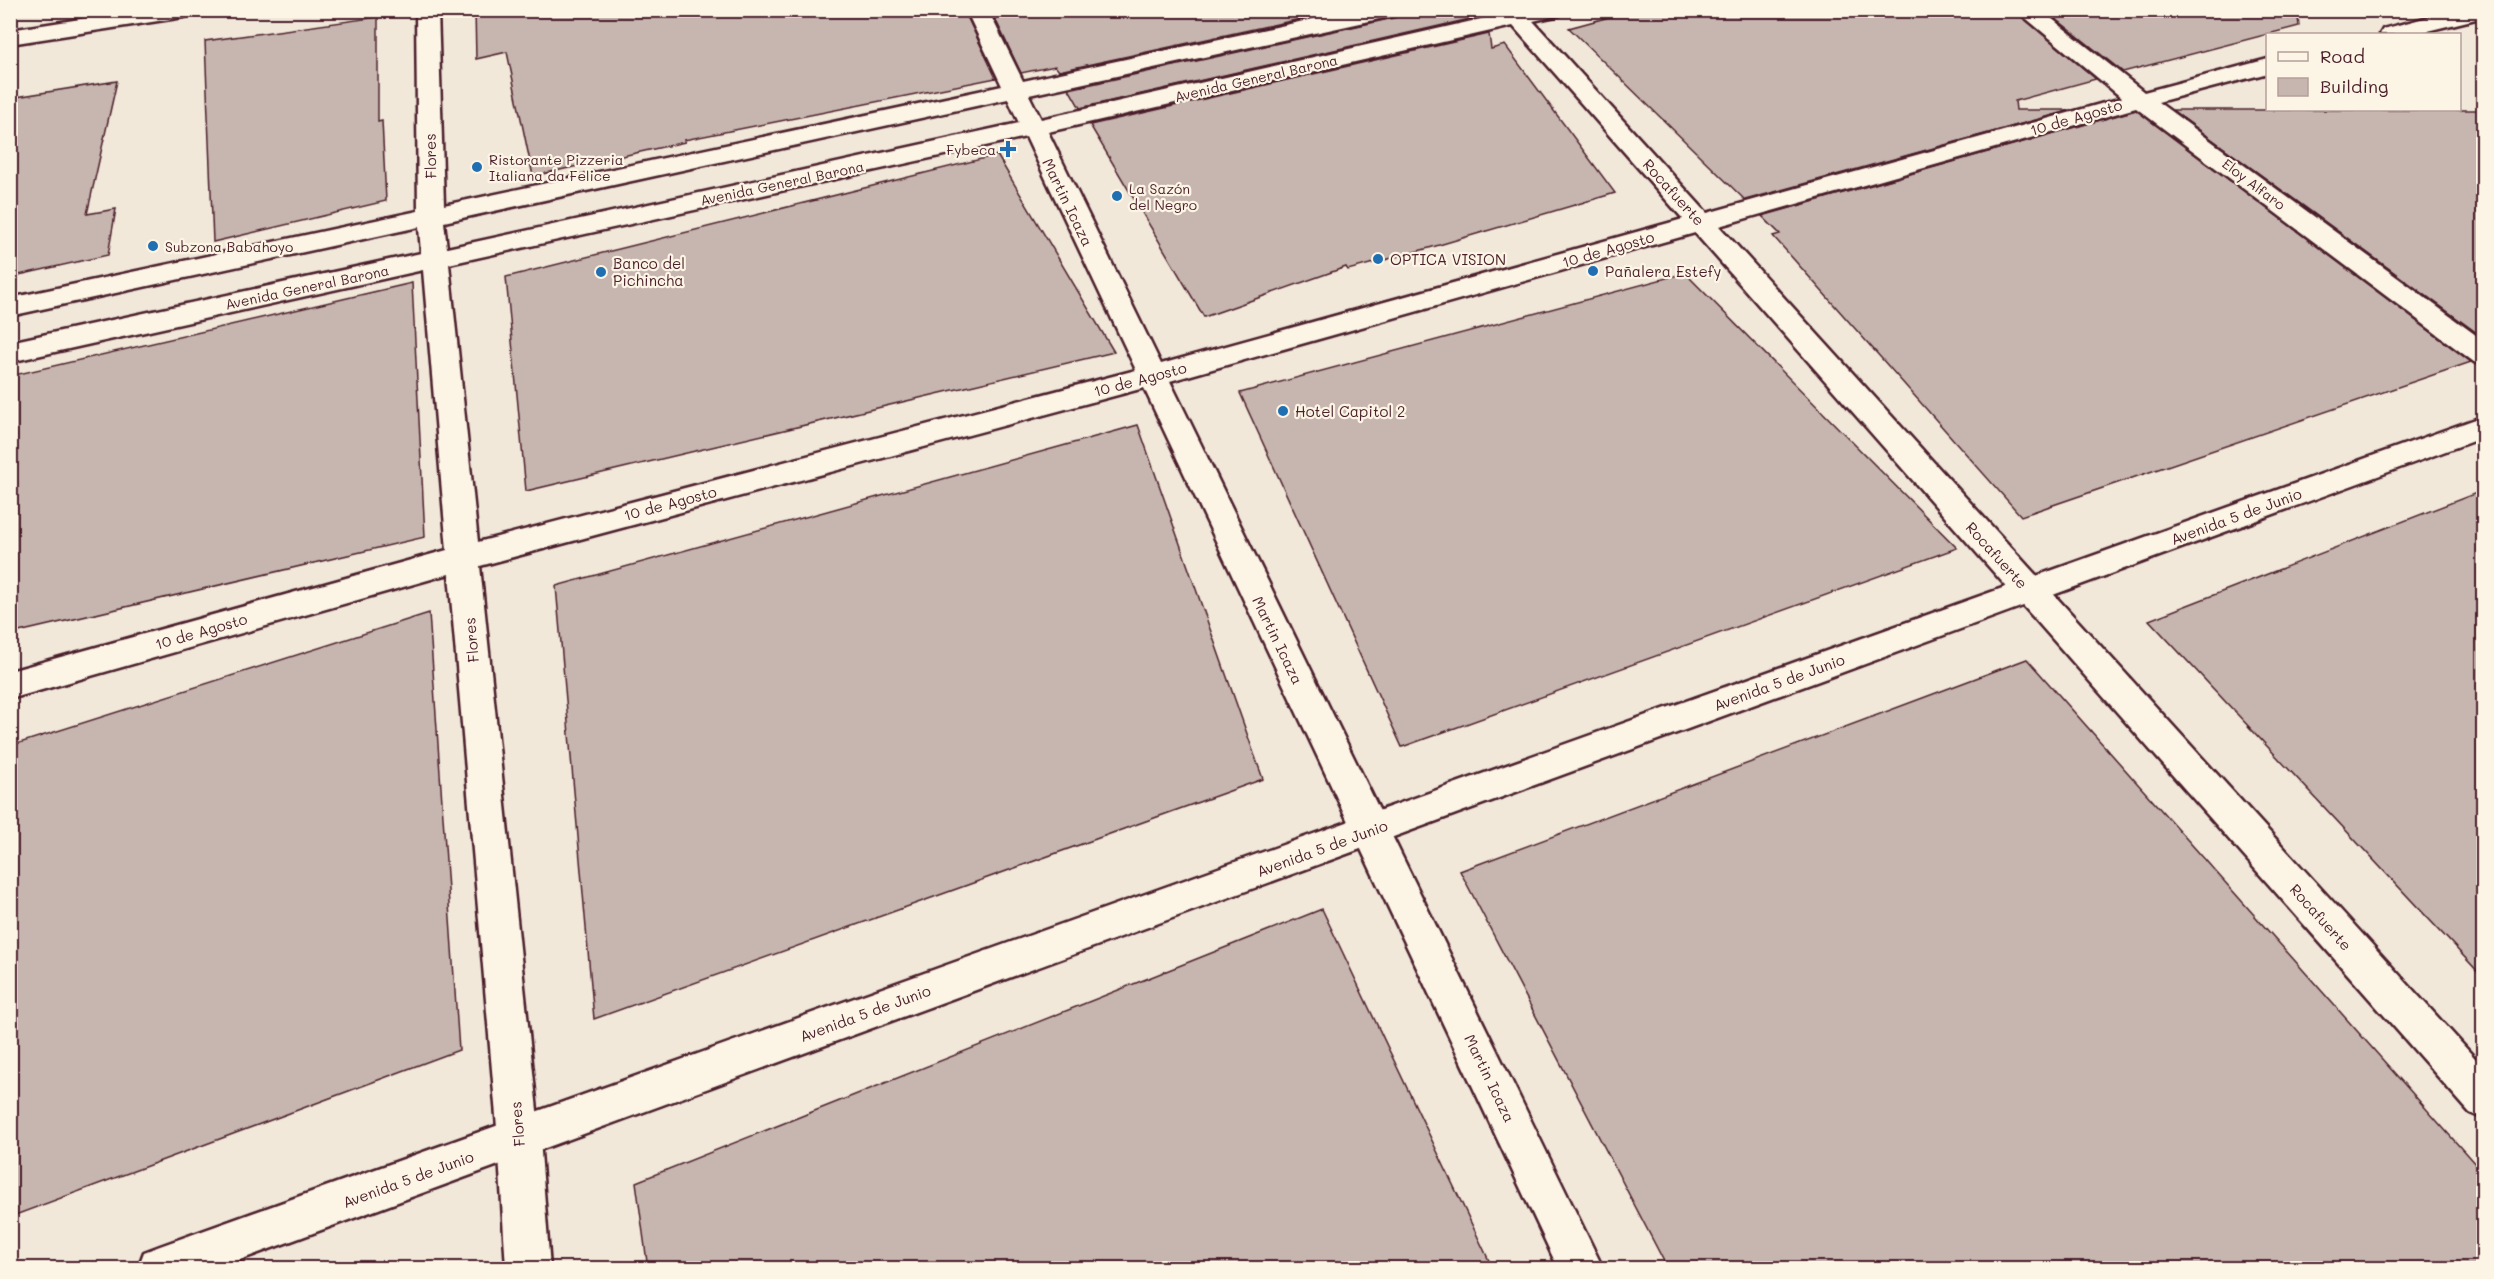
<svg xmlns="http://www.w3.org/2000/svg" width="2494" height="1279" font-family="Mali,sans-serif">
<style>
.building{fill:#c7b6af;stroke:#4a1f2b;stroke-width:1.5}
.lines{fill:none;stroke-linecap:round;stroke-linejoin:round}
.street-casing{stroke:#4a1f2b;stroke-width:5}
.primary-casing{stroke:#4a1f2b;stroke-width:5}
.street{fill:#fcf5e5;fill-rule:evenodd}
.primary{fill:#fcf5e5;fill-rule:evenodd}
.poi-dot{fill:#1f6fb2;stroke:#fcf5e5;stroke-width:2}
.labels{text-anchor:middle;dominant-baseline:central;stroke-width:4.5;stroke-linejoin:round;paint-order:stroke}
.far-street-label{font-size:14px;fill:#4a1f2b;stroke:#fcf5e5}
.far-poi-label{font-size:14px;fill:#4a1f2b;stroke:#fcf5e5;text-anchor:start}
.street-label{font-size:15px;fill:#4a1f2b;stroke:#fcf5e5}
.poi-label{font-size:15px;fill:#4a1f2b;stroke:#fcf5e5;text-anchor:start}
</style>
<rect width="100%" height="100%" fill="#f1e8da"/>
<filter id="ink" filterUnits="userSpaceOnUse"><feTurbulence type="fractalNoise" baseFrequency=".0167" numOctaves="2"/><feDisplacementMap in="SourceGraphic" scale="12" xChannelSelector="R" yChannelSelector="G"/><feConvolveMatrix kernelMatrix="1 2 1 2 8 2 1 2 1" color-interpolation-filters="sRGB"/></filter>
<g filter="url(#ink)">
<g class="building">
<polygon points="475,10 964,10 996,78 684,140 685,142 533,176 507,52 476,59"/>
<polygon points="991,10 1342,10 1059,71 1055,66 1021,73"/>
<polygon points="1401,10 1487,10 1487,15 1080,108 1069,89 1389,19 1397,17"/>
<polygon points="1635,10 2014,10 2096,79 2015,101 2016,110 2072,110 1745,200 1569,28"/>
<polygon points="2045,10 2297,10 2299,26 2123,72"/>
<polygon points="378,17 378,122 382,121 386,201 213,242 205,41"/>
<polygon points="1489,34 1491,49 1505,45 1615,193 1429,248 1348,270 1346,267 1204,317 1090,125"/>
<polygon points="117,81 87,214 116,209 108,255 10,277 10,98"/>
<polygon points="2136,110 2471,362 2021,516 1773,236 1780,234 1762,216"/>
<polygon points="2172,110 2484,110 2484,338"/>
<polygon points="997,155 1114,352 526,491 506,277"/>
<polygon points="1685,273 1957,548 1402,747 1240,393"/>
<polygon points="412,283 425,537 10,634 10,376"/>
<polygon points="1138,425 1263,779 594,1019 556,586"/>
<polygon points="2484,490 2484,978 2149,620"/>
<polygon points="429,613 459,1050 10,1217 10,746"/>
<polygon points="2027,659 2484,1174 2484,1269 1668,1269 1460,871"/>
<polygon points="1322,909 1493,1269 648,1269 636,1182"/>
</g>
<g class="lines">
<g class="street-casing">
<g id="street">
<polygon points="138,10 195,10 192,15 184,17 10,44 10,30"/>
<path d="M416,10h22l6,195 558,-119 -36,-76h22l35,71 332,-71h44l-3,5 -8,2 -359,78 12,24 462,-105 -3,-4h63l-3,5 -27,6 174,192 415,-115 -106,-88h25l103,82 124,-33v14l-110,29 326,239v24l-10,-3 -338,-254 -417,118 765,842v51l-14,-6 -775,-880 -525,148 433,887h-45l-414,-880 -664,178 60,573 10,129h-44l-8,-129 -49,-565 -439,125v-28l437,-121 -24,-280 -413,92v-20l411,-89 -2,-26 -409,89v-18l408,-87zM1513,26l170,193 -522,145 -113,-232zM1008,99l11,24 -572,125 -3,-26zM1026,137l110,233 -658,172 -29,-278z"/>
<polygon points="2455,10 2484,10 2484,17 2415,34 2380,34 2383,29"/>
</g>
</g>
<g class="primary-casing">
<polygon id="primary" points="2484,416 2484,437 218,1268 138,1268 144,1252 160,1246"/>
</g>
<use href="#street" class="street"/>
<use href="#primary" class="primary"/>
</g>
</g>
<g class="poi-dot">
<path d="M1005 140h6v6h6v6h-6v6h-6v-6h-6v-6h6z"/>
<circle cx="477" cy="167" r="6"/>
<circle cx="1117" cy="196" r="6"/>
<circle cx="153" cy="246" r="6"/>
<circle cx="1378" cy="259" r="6"/>
<circle cx="1593" cy="271" r="6"/>
<circle cx="601" cy="272" r="6"/>
<circle cx="1283" cy="411" r="6"/>
</g>
<g class="labels">
<g class="far-street-label">
<text transform="translate(1256 78) rotate(-13)">Avenida General Barona</text>
<text transform="translate(782 183) rotate(-12)">Avenida General Barona</text>
<text transform="translate(2254 184) rotate(37)">Eloy Alfaro</text>
<text transform="translate(307 287) rotate(-12)">Avenida General Barona</text>
</g>
<g class="far-poi-label">
<text x="996" y="149" text-anchor="end">Fybeca</text>
<text x="489" y="159">Ristorante Pizzeria<tspan x="489" dy="16">Italiana da Felice</tspan></text>
<text x="1129" y="188">La Sazón<tspan x="1129" dy="16">del Negro</tspan></text>
<text x="165" y="246">Subzona Babahoyo</text>
</g>
<g class="street-label">
<text transform="translate(2076 117) rotate(-16)">10 de Agosto</text>
<text transform="translate(430 156) rotate(-91)">Flores</text>
<text transform="translate(1674 192) rotate(48)">Rocafuerte</text>
<text transform="translate(1068 202) rotate(64)">Martin Icaza</text>
<text transform="translate(1608 249) rotate(-16)">10 de Agosto</text>
<text transform="translate(1140 379) rotate(-15)">10 de Agosto</text>
<text transform="translate(670 503) rotate(-15)">10 de Agosto</text>
<text transform="translate(2236 516) rotate(-20)">Avenida 5 de Junio</text>
<text transform="translate(1997 555) rotate(48)">Rocafuerte</text>
<text transform="translate(201 631) rotate(-16)">10 de Agosto</text>
<text transform="translate(471 640) rotate(-95)">Flores</text>
<text transform="translate(1278 640) rotate(64)">Martin Icaza</text>
<text transform="translate(1779 682) rotate(-20)">Avenida 5 de Junio</text>
<text transform="translate(1322 848) rotate(-20)">Avenida 5 de Junio</text>
<text transform="translate(2321 917) rotate(48)">Rocafuerte</text>
<text transform="translate(865 1013) rotate(-20)">Avenida 5 de Junio</text>
<text transform="translate(1490 1078) rotate(64)">Martin Icaza</text>
<text transform="translate(517 1124) rotate(-95)">Flores</text>
<text transform="translate(408 1179) rotate(-20)">Avenida 5 de Junio</text>
</g>
<g class="poi-label">
<text x="1390" y="259">OPTICA VISION</text>
<text x="613" y="263">Banco del<tspan x="613" dy="17">Pichincha</tspan></text>
<text x="1605" y="271">Pañalera Estefy</text>
<text x="1295" y="411">Hotel Capitol 2</text>
</g>
</g>
<rect width="2494" height="1279" fill="none" stroke="#fcf5e5" stroke-width="36"/>
<rect x="18" y="18" width="2458" height="1243" fill="none" stroke="#4a1f2b" stroke-width="2" filter="url(#ink)"/>
<rect x="2266" y="33" width="195" height="78" fill="#fcf5e5" stroke="#b59f9b" stroke-width="1.5"/>
<rect x="2278" y="52" width="30" height="9" fill="#fcf5e5" stroke="#b59f9b" stroke-width="1.5"/>
<text x="2320" y="63" font-size="18" fill="#4a1f2b">Road</text>
<rect x="2278" y="78" width="30" height="18" fill="#c7b6af" stroke="#b59f9b" stroke-width="1.5"/>
<text x="2320" y="93" font-size="18" fill="#4a1f2b">Building</text>
</svg>
